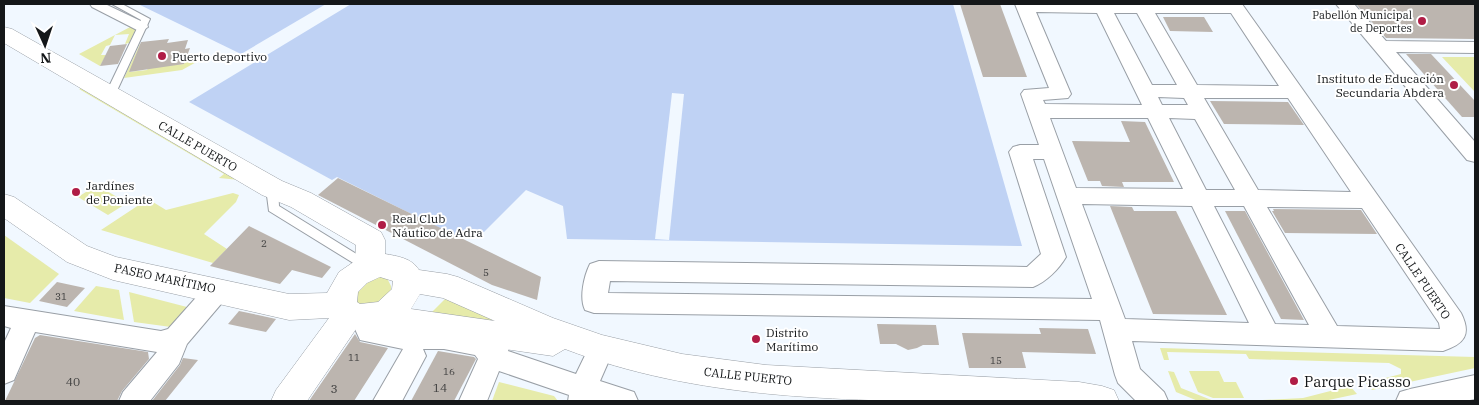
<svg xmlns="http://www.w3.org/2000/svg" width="1479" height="405" font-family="'IBM Plex Serif',serif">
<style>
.green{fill:#e6ebaa}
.water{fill:#bfd2f4}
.pier{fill:#f1f8ff}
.building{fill:#bcb5af}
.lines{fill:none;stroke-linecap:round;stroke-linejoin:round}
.service-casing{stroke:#999fa6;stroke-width:2}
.pedestrian-casing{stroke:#999fa6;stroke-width:2}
.minor-casing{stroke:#999fa6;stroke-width:2}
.tertiary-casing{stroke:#999fa6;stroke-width:1}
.service{fill:#fff;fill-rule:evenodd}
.pedestrian{fill:#fff;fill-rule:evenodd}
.minor{fill:#fff;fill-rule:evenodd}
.tertiary{fill:#fff;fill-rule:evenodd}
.poi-dot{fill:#b01d46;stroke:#fff;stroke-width:2}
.labels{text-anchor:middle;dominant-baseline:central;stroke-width:4;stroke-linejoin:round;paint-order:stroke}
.number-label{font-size:10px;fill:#3e3e3e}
.far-poi-label{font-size:11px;fill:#141719;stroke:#fff;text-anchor:end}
.poi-label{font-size:12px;fill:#141719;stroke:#fff;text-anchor:start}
.street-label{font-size:12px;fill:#141719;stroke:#fff}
.near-number-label{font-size:12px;fill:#3e3e3e}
.near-poi-label{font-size:15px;fill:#141719;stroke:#fff;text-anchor:start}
</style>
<rect width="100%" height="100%" fill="#f1f8ff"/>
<g class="green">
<polygon points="132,26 136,29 129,43 125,44 129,34 115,35 110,45 106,46 101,55 106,55 100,66 79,54"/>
<polygon points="157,42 129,72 147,70 149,67 184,64 187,56 191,56 200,60 182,70 124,78 140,44"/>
<polygon points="1442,57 1475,57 1475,92"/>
<polygon points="81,88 240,180 219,178 224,174 79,89"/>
<polygon points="97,185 127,203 108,215 78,197"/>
<polygon points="233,193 239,195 236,202 204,234 227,249 213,263 101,230 148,199 166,210"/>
<polygon points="4,235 59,274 30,303 4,298"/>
<polygon points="376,276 387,278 391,286 391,291 377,303 359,304 355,301 355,288"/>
<polygon points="96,286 119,290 124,320 74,311"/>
<polygon points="129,292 187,307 171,327 134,322"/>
<polygon points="446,298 505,324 431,313"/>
<polygon points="1160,348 1475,357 1475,368 1372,390 1366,383 1401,374 1401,369 1389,363 1249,359 1246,354 1167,352 1169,360 1164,360"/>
<polygon points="1168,371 1174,372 1181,388 1214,401 1198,401 1176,392"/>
<polygon points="1189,371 1219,371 1224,382 1236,382 1244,398 1213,398 1198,392"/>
<polygon points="499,382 554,396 558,401 492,401"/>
<polygon points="1350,386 1357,394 1324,401 1244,401 1303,398"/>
</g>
<g class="water">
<polygon points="138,4 326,4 241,54"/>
<polygon points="351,4 953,4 1022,246 567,239 563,206 526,190 484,232 456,236 337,177 332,180 189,102"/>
</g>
<polygon class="pier" points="672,93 684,94 669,240 655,239"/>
<g class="building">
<polygon points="960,4 1000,4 1027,77 983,77"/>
<polygon points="1356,4 1475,4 1475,39 1386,38"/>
<polygon points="1163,17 1204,17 1213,32 1170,31"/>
<polygon points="169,39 167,43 188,40 185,49 190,48 184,64 129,72 141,42"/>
<polygon points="127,44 118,64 100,66 110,46"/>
<polygon points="1406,54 1431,54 1475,101 1475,117 1462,117"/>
<polygon points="1210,101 1288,102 1304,125 1224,124"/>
<polygon points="1121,121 1145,122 1174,182 1122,182 1124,187 1102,186 1100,181 1088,181 1072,141 1130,142"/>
<polygon points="338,178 541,277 537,300 492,285 318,195"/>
<polygon points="1110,206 1132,207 1134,211 1176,211 1227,315 1153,314"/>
<polygon points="1273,209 1361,210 1377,234 1285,233 1272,211 1274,211"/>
<polygon points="1225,211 1245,211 1304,320 1281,319"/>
<polygon points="249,226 331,267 322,278 292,270 280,284 210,266"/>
<polygon points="57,282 85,288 67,307 39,301"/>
<polygon points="239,311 258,315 276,319 266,332 228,324"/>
<polygon points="877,324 936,325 939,345 923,345 917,348 908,350 896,344 880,344"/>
<polygon points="1039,328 1088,329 1096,354 1022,352 1026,368 969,368 962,333 1041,334"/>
<polygon points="355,334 360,342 388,348 354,401 309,401"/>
<polygon points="40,335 148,352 149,359 122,391 117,401 5,401 35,338"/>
<polygon points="438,351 474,357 476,359 454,401 411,401"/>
<polygon points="183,358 198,360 165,401 152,401 180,365"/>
</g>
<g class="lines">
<g class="service-casing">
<g id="service">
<polygon points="112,4 122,4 150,19 115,95 110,98 105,95 141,20"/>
<polygon points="272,184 278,188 279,206 371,263 373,266 371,269 363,269 269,211 266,188"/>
</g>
</g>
<g class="pedestrian-casing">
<polygon id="pedestrian" points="90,4 105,4 147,24 148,27 142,31 137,30 92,7"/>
</g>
<g class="minor-casing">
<g id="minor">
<path d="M1015,4h227l219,309c11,22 3,31 -18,38l-311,-10 8,28 24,23 4,9h-32l-18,-18 -3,-8 -15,-55 -506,-7 -9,-3c-6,-12 -1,-34 5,-46l9,-3 428,6 14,-13 -32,-102 4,-5 7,-2h19l-18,-51 3,-4 25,-2zM1036,12l61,1 45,92 -97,-1 -2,-4 25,-2 3,-4zM1114,13h23l40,72h-25zM1155,13h76l48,73 -82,-1zM1158,97l26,1 4,7h-26zM1204,98h84l63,94 -93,-2zM1050,118h98l35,71 -107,-1zM1169,118l26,1 40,71h-29zM1033,159h11l48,140 -484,-6 2,-12 423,6c13,-5 26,-18 33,-30zM1082,204l110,2 57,117 -124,-4zM1214,206h30l65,119 -34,-1zM1267,207l95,1 77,115 1,6 -103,-3z"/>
<polygon points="1336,4 1354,4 1386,41 1475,42 1475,53 1396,52 1475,142 1475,162 1467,160"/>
<polygon points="218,280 227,283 230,290 227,297 187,344 179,364 150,401 119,401 123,392 157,352 35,332 14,380 4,384 4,343 11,328 4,326 4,306 161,331 168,329 209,283"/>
<polygon points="363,307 372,311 378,323 401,327 444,327 489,337 497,334 506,337 510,345 508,351 576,374 592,341 601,338 610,341 614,349 600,381 634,392 638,401 568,401 569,395 499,371 487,401 459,401 478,359 475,355 444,349 423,349 426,356 402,401 373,401 403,349 360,340 350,318 354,311"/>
<polygon points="1475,375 1475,399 1465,401 1396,401 1400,392 1410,389"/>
</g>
</g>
<g class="tertiary-casing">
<path id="tertiary" d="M4,27l8,2 270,152 29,12 70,39 4,8v14c12,2 27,4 34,16l28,4 11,3 95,41 49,17 80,19 84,11 313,17 23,4 12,4 5,11c-47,3 -96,0 -144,0 -137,0 -279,-2 -410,-52l-12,7 -179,-26 -18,-1 -49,72h-36l5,-11 53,-72 -40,2 -176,-40 -46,-18 -63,-44v-24l10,3 73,49 29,11 173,37 38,-1 12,-21 16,-11 1,-16 -65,-38 -29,-12 -258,-152zM380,277l13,4 -1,8 -14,13 -18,2 -3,-2 1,-10 9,-9zM420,294l23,4 52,23 -84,-12z"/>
</g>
<use href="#service" class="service"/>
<use href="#pedestrian" class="pedestrian"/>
<use href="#minor" class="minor"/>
<use href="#tertiary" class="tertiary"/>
</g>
<g class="poi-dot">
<circle cx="1422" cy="21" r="5"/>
<circle cx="162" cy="56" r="5"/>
<circle cx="1454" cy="85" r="5"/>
<circle cx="76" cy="192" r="5"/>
<circle cx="382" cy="225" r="5"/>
<circle cx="756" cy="339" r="5"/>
<circle cx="1294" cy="381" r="5"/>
</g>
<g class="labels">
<g class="number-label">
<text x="264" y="243">2</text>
<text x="486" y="272">5</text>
<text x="61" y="296">31</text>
<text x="354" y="357">11</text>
<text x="996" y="360">15</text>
<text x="449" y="371">16</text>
</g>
<g class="far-poi-label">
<text x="1412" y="15">Pabellón Municipal<tspan x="1412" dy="13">de Deportes</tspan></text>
</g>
<g class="poi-label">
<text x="172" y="56">Puerto deportivo</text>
<text x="1444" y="78" text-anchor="end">Instituto de Educación<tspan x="1444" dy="14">Secundaria Abdera</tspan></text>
<text x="86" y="185">Jardínes<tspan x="86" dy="14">de Poniente</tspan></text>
<text x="392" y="218">Real Club<tspan x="392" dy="14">Náutico de Adra</tspan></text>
<text x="766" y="332">Distrito<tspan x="766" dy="14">Marítimo</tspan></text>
</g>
<g class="street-label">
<text transform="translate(198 146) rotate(30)">CALLE PUERTO</text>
<text transform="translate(165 278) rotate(12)">PASEO MARÍTIMO</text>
<text transform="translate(1423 281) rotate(56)">CALLE PUERTO</text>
<text transform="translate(748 376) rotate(6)">CALLE PUERTO</text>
</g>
<g class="near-number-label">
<text x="73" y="381">40</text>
<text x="440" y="387">14</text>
<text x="334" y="388">3</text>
</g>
<g class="near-poi-label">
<text x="1304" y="381">Parque Picasso</text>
</g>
</g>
<rect width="1479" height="405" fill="none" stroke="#141719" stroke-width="10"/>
<g transform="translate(45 45) rotate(177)" stroke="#ffffff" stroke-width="4" paint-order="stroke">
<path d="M0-4L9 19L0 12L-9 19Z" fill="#141719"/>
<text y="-8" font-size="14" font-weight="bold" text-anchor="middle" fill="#141719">N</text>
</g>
</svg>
